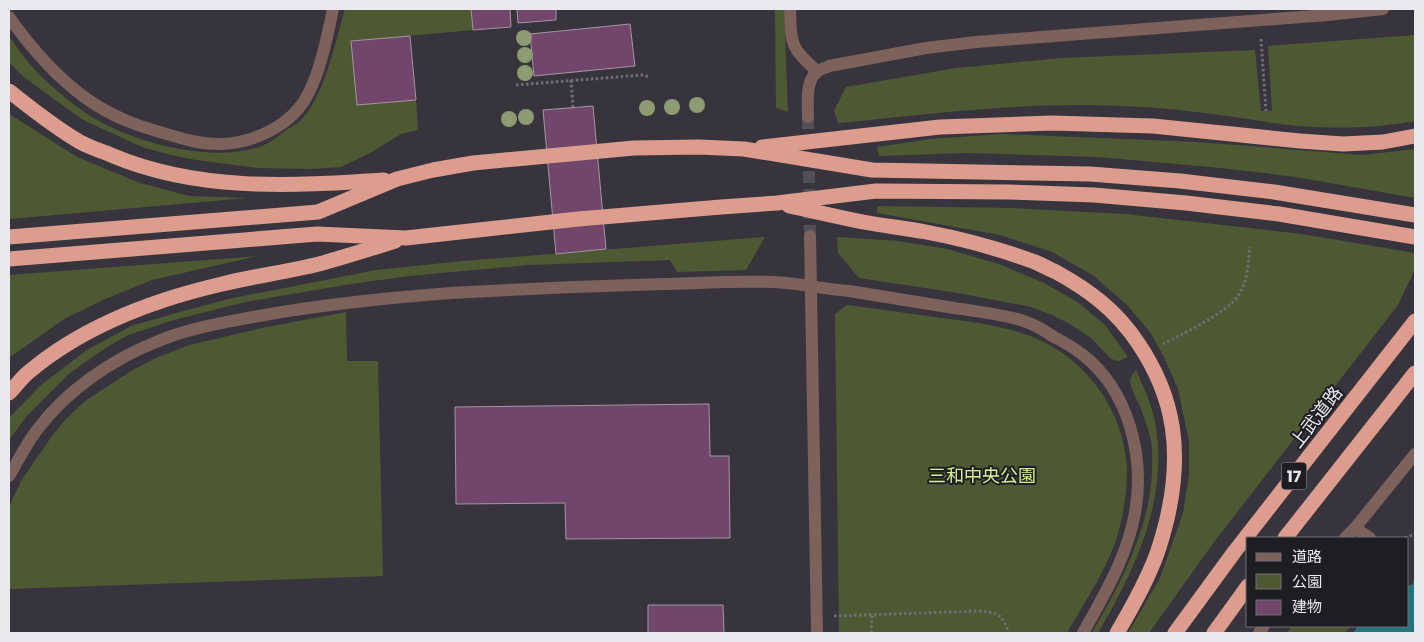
<svg xmlns="http://www.w3.org/2000/svg" width="1424" height="642" font-family="Poppins,'Noto Sans JP',sans-serif">
<style>
.green{fill:#4e5933}
.water{fill:#20757f}
.building{fill:#71466a;stroke:#a297a0}
.lines{fill:none;stroke-linecap:round;stroke-linejoin:round}
.minor-tunnel{stroke:#534f59;stroke-width:12;stroke-dasharray:12 6;stroke-linecap:butt}
.path{stroke:#706d75;stroke-width:3;stroke-dasharray:2.5 2.5;stroke-linecap:butt}
.minor{stroke:#7d625c;stroke-width:12}
.highway{stroke:#dc9d8f;stroke-width:15}
.tree{fill:#8e9a71}
.labels{text-anchor:middle;dominant-baseline:central;stroke-width:4;stroke-linejoin:round;paint-order:stroke}
.shield{fill:#1e1d21;stroke:#aeacb1;stroke-width:1}
.shield-label{font-size:16px;font-weight:bold;fill:#ebe9ef}
.street-label{font-size:18px;fill:#ebe9ef;stroke:#1e1d21}
.park-label{font-size:18px;fill:#d5ed9b;stroke:#1e1d21}
</style>
<rect width="100%" height="100%" fill="#38343e"/>
<g class="green">
<path d="M345,9h126l2,21 -121,11 5,64 59,-5 2,30 -17,4 -29,18 -31,15 -28,2 -56,-1 -61,-8 -25,-5 -29,-8 -59,-27 -58,-42 -16,-16v-26c8,11 16,23 25,33 13,14 30,28 46,40 42,31 124,54 176,39 11,-3 20,-10 29,-17 6,-4 14,-8 18,-13 23,-27 32,-76 42,-109z"/>
<polygon points="775,9 784,9 788,112 776,108"/>
<path d="M1415,35v86c-37,7 -78,8 -117,5 -23,-2 -47,-7 -71,-10 -35,-5 -70,-9 -105,-10 -95,-5 -189,8 -284,17l-4,-12 12,-24 110,-19 106,-10 193,-8 6,61h11l-4,-65z"/>
<polygon points="9,114 77,157 140,183 189,196 248,198 9,219"/>
<polygon points="1002,134 1197,142 1363,155 1415,149 1415,198 1296,177 1221,168 1097,157 966,153 879,156 877,147 930,139"/>
<polygon points="877,206 1013,208 1125,214 1302,234 1415,253 1415,269 1398,305 1214,542 1149,633 1128,633 1160,578 1183,513 1189,475 1189,441 1178,389 1165,359 1150,332 1127,305 1094,276 1052,252 1000,235 877,213"/>
<polygon points="765,237 746,270 677,272 670,260 529,265 409,276 351,284 245,302 174,320 128,335 104,349 70,373 26,417 9,440 9,418 41,385 87,350 131,326 187,310 233,298 376,270 463,261"/>
<polygon points="837,237 899,241 947,249 999,264 1044,283 1079,303 1105,325 1128,357 1119,361 1111,359 1091,338 1068,323 1052,315 1031,307 958,293 859,278 838,253"/>
<polygon points="258,256 152,280 105,299 64,319 9,358 9,275"/>
<path d="M847,305c31,4 62,8 94,13 30,4 60,7 89,18 54,20 94,73 97,132 0,25 -4,51 -12,75 -11,31 -32,61 -48,90h-228l-4,-319z"/>
<polygon points="346,312 347,361 378,361 383,576 9,589 9,507 21,481 52,436 66,419 85,401 131,371 156,358 189,345 262,328"/>
<path d="M1136,370c7,16 14,30 18,47 17,78 -18,151 -56,216h-6c28,-49 57,-102 60,-160 0,-11 1,-21 -1,-31 -2,-11 -6,-23 -10,-33 -3,-9 -11,-20 -11,-29 1,-4 3,-6 6,-10z"/>
<polygon points="1292,626 1351,626 1345,633 1287,633"/>
</g>
<polygon class="water" points="1415,571 1415,633 1353,633 1358,626 1408,626 1408,586 1413,584"/>
<g class="building">
<polygon points="471,9 510,9 511,27 473,30"/>
<polygon points="517,9 556,9 556,20 518,23"/>
<polygon points="630,24 635,66 534,76 530,34"/>
<polygon points="410,36 416,100 357,105 351,41"/>
<polygon points="593,106 606,249 556,254 543,110"/>
<polygon points="709,404 710,456 729,456 730,538 566,539 565,503 456,504 455,407"/>
<polygon points="648,605 723,605 724,633 648,633"/>
</g>
<g class="lines">
<polyline class="minor-tunnel" points="808,117 810,236"/>
<g class="path">
<polyline points="1261,39 1266,111"/>
<polyline points="571,80 573,107"/>
<polyline points="516,85 642,75 650,77"/>
<path d="M1163,344c19,-10 65,-32 75,-48 10,-14 10,-33 12,-49"/>
<polyline points="1405,538 1415,534"/>
<path d="M834,616l146,-5c20,2 22,4 29,22"/>
<polyline points="871,633 872,615"/>
</g>
<g class="minor">
<path d="M790,9c1,34 0,39 27,62"/>
<path d="M9,17c22,31 47,60 78,82 27,19 51,27 83,36 17,5 34,10 52,9 27,-1 59,-14 77,-36 19,-23 28,-70 34,-99"/>
<path d="M808,117c0,-14 -3,-37 10,-46 2,-2 8,-3 11,-5l97,-18 50,-6 351,-27 56,-6"/>
<polyline points="810,236 817,633"/>
<path d="M9,476c9,-15 17,-32 28,-46 29,-39 74,-70 119,-88 30,-13 65,-19 97,-25 65,-12 131,-19 198,-24 71,-4 142,-7 213,-9 36,-1 72,-3 109,-2 26,1 51,7 76,9 35,6 70,11 105,17 22,3 45,6 67,12 12,4 23,10 33,17 10,5 20,11 29,18 46,36 62,102 52,158 -8,44 -31,82 -52,120"/>
<polyline points="1355,528 1370,538"/>
<polyline points="1345,538 1355,528 1415,454"/>
<polyline points="1259,633 1264,626"/>
</g>
<g class="highway">
<path d="M9,91c23,18 45,36 71,51 9,5 21,9 31,13 87,37 181,31 273,25"/>
<polyline points="762,147 940,127 1052,123 1153,126 1300,141 1343,144 1383,142 1415,136"/>
<path d="M789,206c24,5 49,11 74,16 21,4 42,6 63,10 37,7 74,17 109,30 7,3 14,7 21,10 33,18 61,39 82,71 38,56 44,111 29,176 -4,16 -8,32 -15,47 -10,24 -22,45 -35,67"/>
<polyline points="9,237 318,212 397,179 433,170 473,163 634,148 699,147 744,149 872,170 1090,174 1180,181 1274,192 1415,215"/>
<polyline points="9,259 317,234 406,238 578,219 721,207 777,203 876,191 1008,192 1094,195 1186,203 1279,214 1415,237"/>
<path d="M9,393c7,-7 13,-16 21,-22 55,-46 123,-71 192,-87 32,-8 65,-12 97,-20 25,-7 51,-15 76,-23"/>
<polyline points="1285,538 1415,373"/>
<polyline points="1175,633 1235,551 1415,321"/>
<polyline points="1214,633 1248,586"/>
</g>
</g>
<g class="tree">
<circle cx="524" cy="38" r="8"/>
<circle cx="525" cy="55" r="8"/>
<circle cx="525" cy="73" r="8"/>
<circle cx="697" cy="105" r="8"/>
<circle cx="672" cy="107" r="8"/>
<circle cx="647" cy="108" r="8"/>
<circle cx="526" cy="117" r="8"/>
<circle cx="509" cy="119" r="8"/>
</g>
<g class="labels">
<rect class="shield" x="1281.5" y="462.5" width="25" height="27" rx="4"/>
<g class="shield-label">
<text x="1294" y="476">17</text>
</g>
<g class="street-label">
<text transform="translate(1316 417) rotate(-52)">上武道路</text>
</g>
<g class="park-label">
<text x="982" y="475">三和中央公園</text>
</g>
</g>
<rect width="1424" height="642" fill="none" stroke="#ebe9ef" stroke-width="20"/>
<rect x="1246" y="537" width="162" height="90" fill="#1e1d21" stroke="#706f73"/>
<rect x="1256" y="553" width="25" height="8" fill="#7d625c" stroke="#706f73"/>
<text x="1292" y="562" font-size="15" fill="#ebe9ef">道路</text>
<rect x="1256" y="574" width="25" height="15" fill="#4e5933" stroke="#706f73"/>
<text x="1292" y="587" font-size="15" fill="#ebe9ef">公園</text>
<rect x="1256" y="600" width="25" height="15" fill="#71466a" stroke="#706f73"/>
<text x="1292" y="612" font-size="15" fill="#ebe9ef">建物</text>
</svg>
